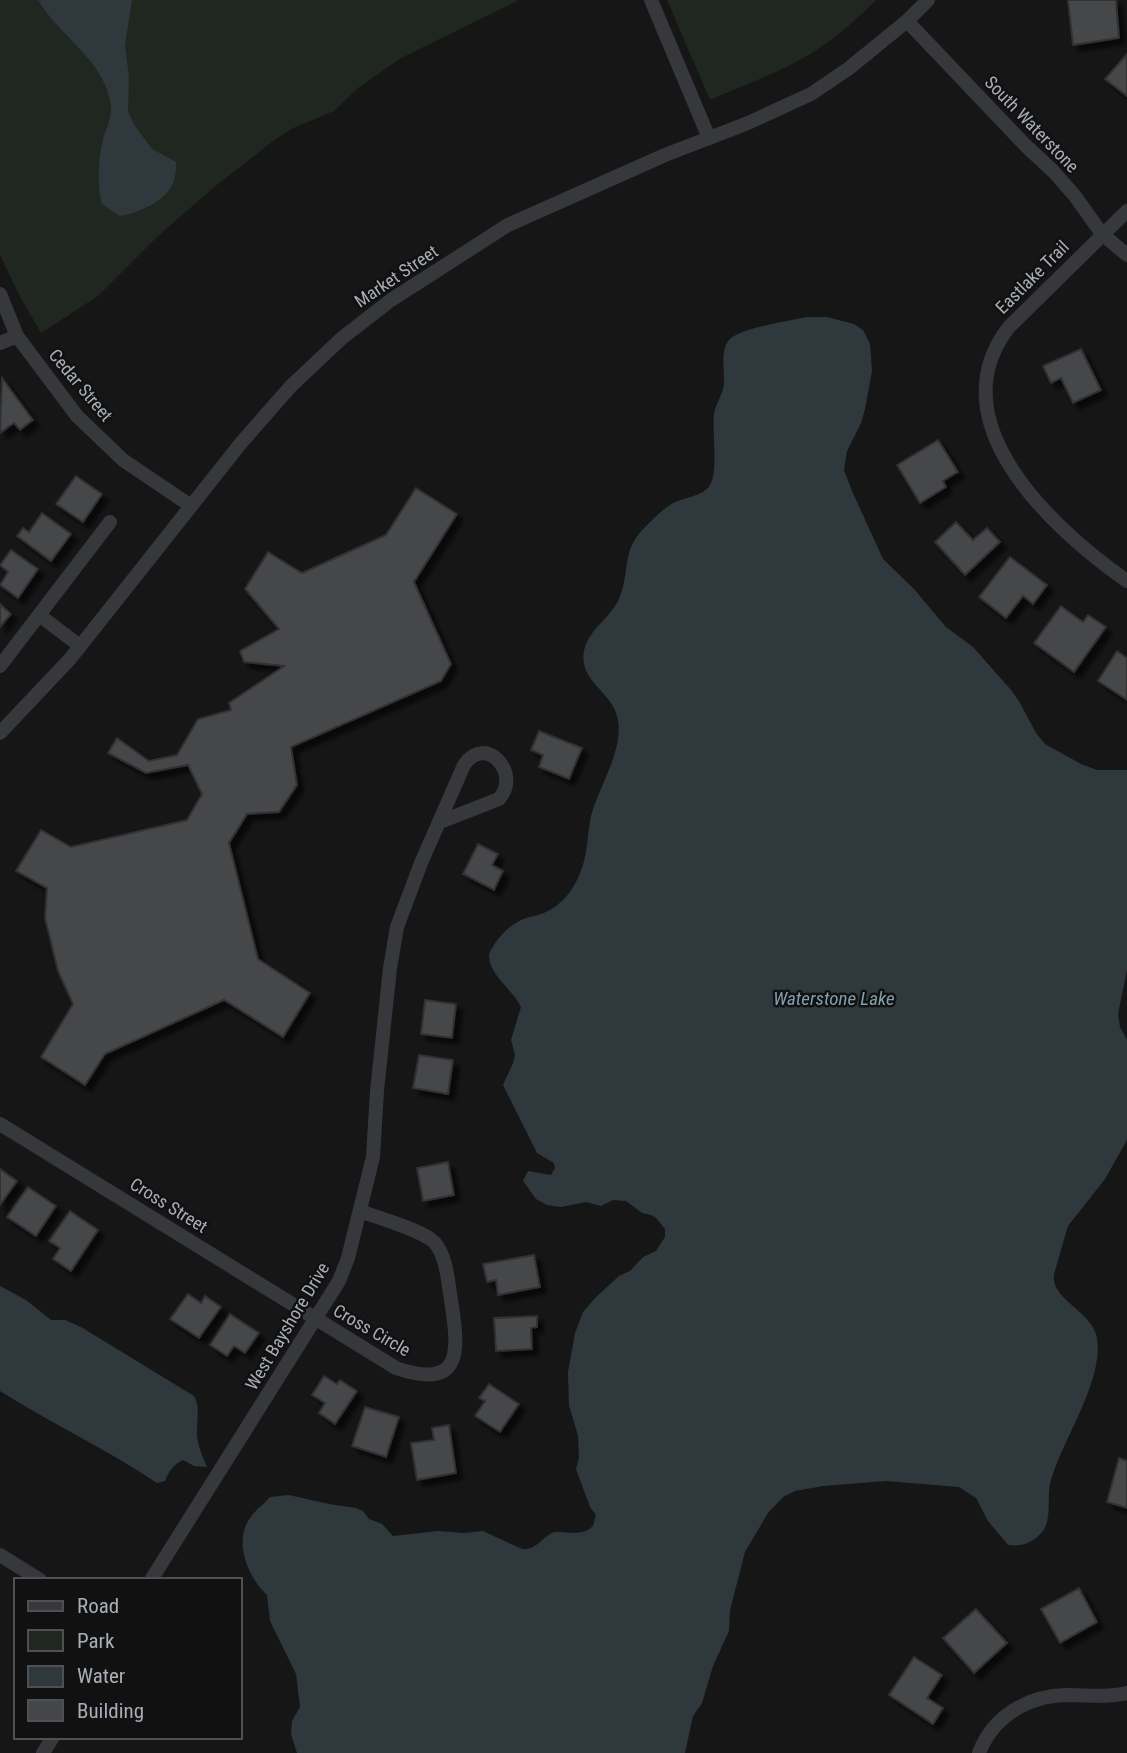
<svg xmlns="http://www.w3.org/2000/svg" width="1127" height="1753" font-family="'Roboto Condensed',sans-serif">
<style>
.green{fill:#202720}
.water{fill:#2f383c}
.building{fill:#45464a;stroke:#303033;stroke-width:2;filter:url(#shadow)}
.lines{fill:none;stroke-linecap:round;stroke-linejoin:round}
.minor{stroke:#37383c;stroke-width:14}
.labels{text-anchor:middle;dominant-baseline:central;stroke-width:5;stroke-linejoin:round;paint-order:stroke}
.street-label{font-size:18px;fill:#a9aeb6;stroke:#111112}
.water-label{font-size:19px;font-style:italic;fill:#829faf;stroke:#111112}
</style>
<defs>
<filter id="shadow"><feDropShadow dx="6" dy="6" stdDeviation="2" flood-color="#0009"/></filter>
</defs>
<rect width="100%" height="100%" fill="#161617"/>
<g class="green">
<polygon points="0,0 519,0 401,58 358,88 334,111 291,129 272,142 213,188 157,237 98,296 41,333 19,295 0,255"/>
<path d="M667,0h209c-18,18 -37,35 -58,49 -33,22 -72,35 -108,51z"/>
</g>
<g class="water">
<path d="M38,0h94l-7,46 4,30 -1,36 7,14 17,23 24,13c0,6 0,12 -2,18 -5,20 -35,33 -54,36l-18,-12c-5,-22 -4,-42 1,-65 3,-10 9,-21 8,-32 -4,-45 -52,-71 -73,-107z"/>
<path d="M807,317h20l27,7 9,6 7,14 2,27 -7,38 -4,14 -14,28 -3,19 8,21 31,68 31,30 32,38 27,20 39,44 8,12 16,30 9,11 36,20 16,6h30v200l-9,44 2,13 7,13v100l-22,39 -37,47 -14,48c-4,26 38,36 43,64 7,42 -34,101 -46,142 -5,16 2,39 -9,52 -9,11 -21,15 -34,13l-20,-24 -12,-23 -17,-11 -73,-6 -63,5 -28,5 -12,6 -15,16 -23,39 -15,58 -1,21 -16,35 -11,37 -9,13 -8,37h-388l-6,-19 1,-13 8,-14 -4,-33 -26,-53 -3,-26c-17,-16 -31,-46 -21,-70 6,-14 16,-18 24,-28l19,-2 40,9 27,4 7,3 6,8 13,5 11,12 45,-5 26,2 19,-2 39,18c16,2 22,-16 34,-17 15,-1 25,5 37,-6l3,-11 -6,-8 -14,-38 3,-11 -1,-22 -9,-31 -1,-33 7,-39 8,-21 12,-14 24,-22 11,-5 13,-14 13,-6 9,-14v-8l-9,-11 -5,-3 -9,-2 -16,-12 -13,-1 -12,6 -15,-4 -25,5 -14,-2 -11,-6 -13,-18 5,-10 23,4 4,-7 -1,-5 -17,-10 -34,-68 10,-22 2,-8 -4,-15 10,-33c-8,-18 -33,-32 -32,-53 7,-15 20,-30 37,-36 6,-2 14,-3 20,-6 16,-7 28,-23 34,-39 8,-18 7,-38 11,-57 8,-30 32,-64 27,-96 -4,-28 -40,-38 -34,-69 4,-21 28,-35 35,-52 12,-28 1,-48 27,-73 7,-7 16,-16 24,-21 13,-9 34,-7 41,-22 7,-15 1,-51 3,-69 1,-10 9,-19 10,-30 1,-14 -5,-35 7,-46 14,-11 58,-17 76,-21z"/>
<path d="M0,1286l26,14 25,20h14l16,7 113,69c6,11 3,20 3,33 -1,14 5,26 10,38l-13,-1 -11,-6c-9,4 -14,11 -18,21l-8,2c-50,-34 -105,-59 -157,-92z"/>
</g>
<g class="building">
<polygon points="1068,0 1116,0 1119,38 1073,45"/>
<polygon points="1127,54 1127,96 1105,79"/>
<polygon points="1081,349 1101,390 1073,403 1061,378 1051,383 1043,366"/>
<polygon points="2,378 33,420 20,430 14,423 0,433"/>
<polygon points="938,440 958,472 943,481 946,487 920,503 897,465"/>
<polygon points="76,476 102,494 83,522 56,504"/>
<polygon points="416,488 457,514 414,582 451,664 441,681 291,747 297,785 279,812 247,814 229,843 258,959 310,993 283,1037 224,1000 105,1054 85,1085 41,1057 73,1004 58,971 45,918 47,888 16,871 41,830 71,847 187,820 202,794 188,765 146,773 108,753 117,738 149,761 177,755 198,719 231,710 229,703 284,666 244,662 240,651 279,629 245,589 268,552 302,573 386,535"/>
<polygon points="42,513 71,534 51,561 17,536 23,528 29,532"/>
<polygon points="956,522 973,540 987,528 1000,542 965,575 935,542"/>
<polygon points="11,550 38,569 18,598 0,585 8,572 0,565"/>
<polygon points="1010,557 1047,585 1033,604 1023,596 1006,618 979,597"/>
<polygon points="0,604 11,614 0,627"/>
<polygon points="1061,606 1083,622 1088,615 1106,627 1074,672 1034,643"/>
<polygon points="1117,651 1127,658 1127,700 1098,681"/>
<polygon points="539,731 582,748 569,779 539,767 543,755 531,750"/>
<polygon points="478,844 498,854 492,865 503,871 494,890 463,874"/>
<polygon points="425,1000 456,1004 452,1038 421,1034"/>
<polygon points="419,1055 453,1060 448,1094 413,1088"/>
<polygon points="448,1162 454,1195 423,1201 417,1168"/>
<polygon points="0,1169 17,1181 0,1205"/>
<polygon points="28,1187 56,1206 36,1236 7,1217"/>
<polygon points="70,1211 98,1230 71,1271 53,1259 60,1248 49,1241"/>
<polygon points="534,1255 540,1287 498,1295 496,1280 487,1282 483,1264"/>
<polygon points="188,1294 201,1303 205,1296 221,1307 199,1338 170,1319"/>
<polygon points="230,1314 259,1333 245,1353 234,1346 227,1356 210,1345"/>
<polygon points="537,1316 537,1327 531,1328 532,1349 496,1351 494,1318"/>
<polygon points="324,1376 337,1384 340,1380 357,1391 335,1424 319,1413 325,1403 312,1395"/>
<polygon points="489,1384 519,1404 500,1432 475,1416 485,1401 479,1398"/>
<polygon points="365,1407 399,1417 386,1457 352,1446"/>
<polygon points="449,1425 456,1473 417,1480 411,1443 434,1440 432,1428"/>
<polygon points="1119,1458 1127,1461 1127,1508 1107,1502"/>
<polygon points="1079,1588 1097,1622 1060,1643 1041,1609"/>
<polygon points="976,1609 1007,1643 974,1673 943,1638"/>
<polygon points="914,1657 942,1675 927,1698 943,1708 933,1724 889,1695"/>
</g>
<g class="lines">
<g class="minor">
<polyline points="651,0 709,138"/>
<polyline points="907,21 1026,146 1053,171 1075,196 1102,234 1127,255"/>
<path d="M1127,211l-118,116c-74,95 45,203 118,254"/>
<polyline points="0,294 17,336 77,416 123,460 191,506"/>
<polyline points="0,343 17,336"/>
<polyline points="39,615 80,646"/>
<polyline points="0,666 110,522"/>
<polyline points="0,733 70,659 241,443 291,386 342,338 391,300 508,225 665,155 748,123 811,94 848,69 907,21 928,0"/>
<path d="M0,1124l396,244c67,23 63,-17 55,-68 -3,-17 -4,-43 -16,-57 -12,-13 -57,-25 -75,-32"/>
<polyline points="0,1555 40,1580"/>
<path d="M151,1580l188,-299 9,-23 25,-101 4,-66 13,-123 7,-41 24,-64 43,-98c21,-32 58,8 35,34l-59,23"/>
<polyline points="43,1753 53,1737"/>
<path d="M979,1753c14,-37 49,-57 87,-58 22,0 39,3 61,-2"/>
</g>
</g>
<g class="labels">
<g class="street-label">
<text transform="translate(1032 124) rotate(46)">South Waterstone</text>
<text transform="translate(396 276) rotate(-34)">Market Street</text>
<text transform="translate(1032 277) rotate(-45)">Eastlake Trail</text>
<text transform="translate(81 385) rotate(50)">Cedar Street</text>
<text transform="translate(169 1205) rotate(32)">Cross Street</text>
<text transform="translate(287 1326) rotate(-59)">West Bayshore Drive</text>
<text transform="translate(372 1330) rotate(30)">Cross Circle</text>
</g>
<g class="water-label">
<text x="834" y="998">Waterstone Lake</text>
</g>
</g>
<rect x="14" y="1578" width="228" height="161" fill="#111112" stroke="#4e5054" stroke-width="2"/>
<rect x="28" y="1601" width="35" height="10" fill="#37383c" stroke="#4e5054" stroke-width="2"/>
<text x="77" y="1613" font-size="21" fill="#a9aeb6">Road</text>
<rect x="28" y="1630" width="35" height="21" fill="#202720" stroke="#4e5054" stroke-width="2"/>
<text x="77" y="1648" font-size="21" fill="#a9aeb6">Park</text>
<rect x="28" y="1666" width="35" height="21" fill="#2f383c" stroke="#4e5054" stroke-width="2"/>
<text x="77" y="1683" font-size="21" fill="#a9aeb6">Water</text>
<rect x="28" y="1700" width="35" height="21" fill="#45464a" stroke="#4e5054" stroke-width="2"/>
<text x="77" y="1718" font-size="21" fill="#a9aeb6">Building</text>
</svg>
